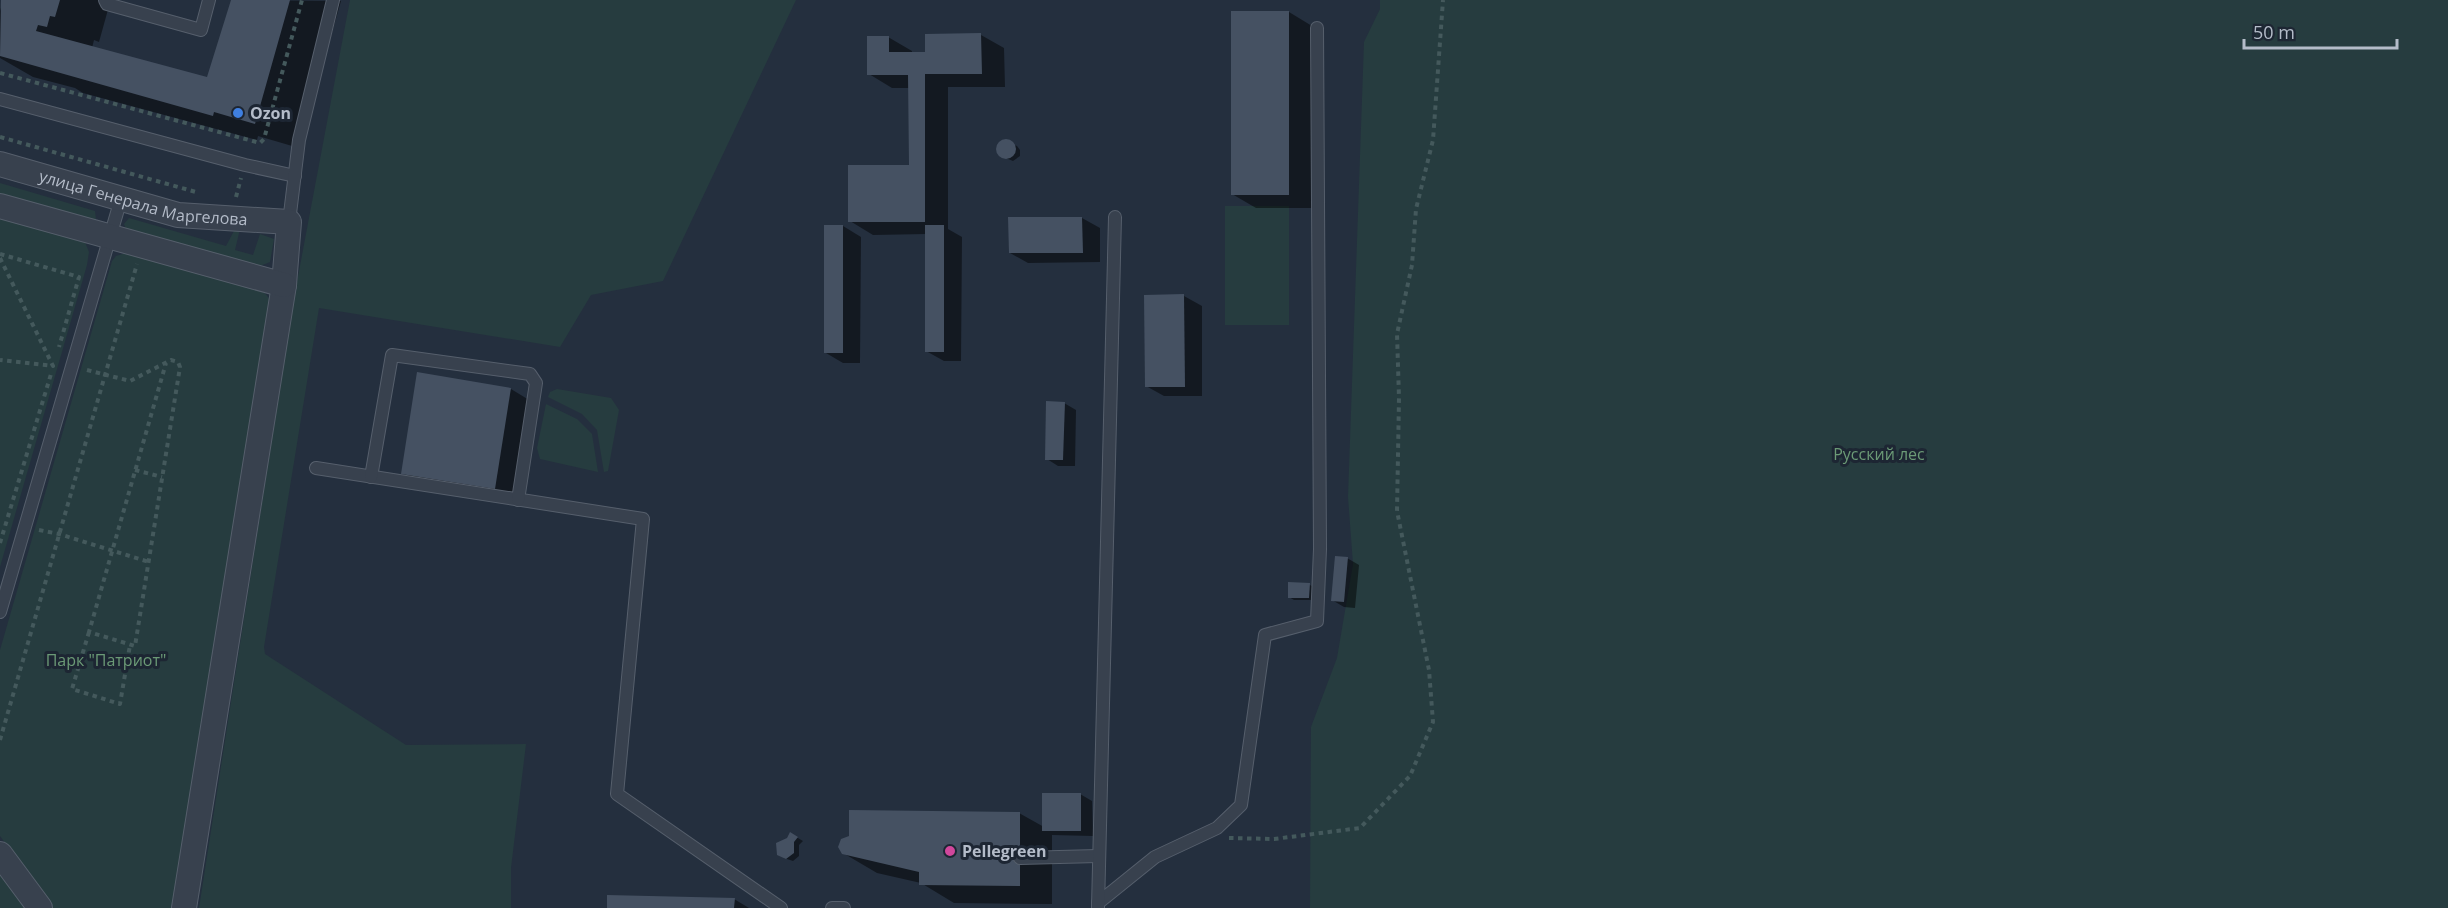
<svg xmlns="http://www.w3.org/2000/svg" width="2448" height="908" font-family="'Open Sans',sans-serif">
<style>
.green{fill:#263c3f}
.shadow{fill:#0007}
.building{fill:#455162}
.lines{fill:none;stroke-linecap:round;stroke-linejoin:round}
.lane-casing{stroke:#565f6c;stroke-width:14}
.street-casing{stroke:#565f6c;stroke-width:26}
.path{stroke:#44595c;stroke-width:4;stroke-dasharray:4.5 4.5;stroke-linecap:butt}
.lane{stroke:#38414e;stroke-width:12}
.street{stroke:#38414e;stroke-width:24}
.shop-dot{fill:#3f7fe0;stroke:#1d2633;stroke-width:2}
.hotel-dot{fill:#d1479c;stroke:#1d2633;stroke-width:2}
.labels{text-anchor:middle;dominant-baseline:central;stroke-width:6;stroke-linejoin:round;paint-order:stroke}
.poi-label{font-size:16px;font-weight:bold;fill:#b4bcc9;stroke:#1d2633;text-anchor:start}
.street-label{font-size:16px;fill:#b4bcc9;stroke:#1d2633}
.park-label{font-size:16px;fill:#6b9a76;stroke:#1d2633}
</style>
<rect width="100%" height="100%" fill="#242f3e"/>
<g class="green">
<polygon points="350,0 796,0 663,281 591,295 560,347 319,308 264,647 265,654 406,745 526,744 511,868 511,908 199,908 293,303"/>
<polygon points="1380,0 2448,0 2448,908 1310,908 1311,727 1337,658 1353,564 1348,497 1364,42 1380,9"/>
<polygon points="0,183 95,211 96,219 92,222 0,195"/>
<rect x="1225" y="206" width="64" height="119"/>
<polygon points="0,215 85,242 89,252 87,265 0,567"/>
<polygon points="129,218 226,246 235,229 240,229 235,250 253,255 260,234 274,239 270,262 260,266 126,229 124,224"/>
<path d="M126,253h8l124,34c9,8 14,12 13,24l-76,451 -20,146h-122l-53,-72v-186l112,-389 4,-5z"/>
<polygon points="557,389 611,398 619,410 608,471 604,472 597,430 582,414 548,397 550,392"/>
<polygon points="546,404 577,419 592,434 598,472 540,459 537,448"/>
<polygon points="0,874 26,908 0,908"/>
</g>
<g class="shadow">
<polygon points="3,0 107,0 109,6 99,42 94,40 92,48 208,79 233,0 341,1 299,148 258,136 257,140 83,93 75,88 33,77 0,58 0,11"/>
<polygon points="1289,12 1312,26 1312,208 1256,208 1232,194"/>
<polygon points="981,35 1004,48 1005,87 948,87 948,229 962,237 961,361 944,361 926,351 927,234 873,235 850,221 910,166 910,88 892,88 869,74 888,37 912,51 912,53 927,53"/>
<polygon points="1004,141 1017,146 1020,150 1020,156 1013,161 1001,156 998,151 999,144"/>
<polygon points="1082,218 1100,228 1100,262 1028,263 1010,253"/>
<polygon points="843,226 861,237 860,363 843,363 826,353"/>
<polygon points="1184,296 1202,306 1202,396 1164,396 1146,386"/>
<polygon points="511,389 534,403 518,502 426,487 402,473"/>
<polygon points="1064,403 1076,410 1075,466 1058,466 1047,459"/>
<polygon points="1347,558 1359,565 1355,608 1344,607 1332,600"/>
<polygon points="1310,585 1315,588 1314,600 1294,600 1289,597"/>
<polygon points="1080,794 1092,801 1093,836 1052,835 1052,904 954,903 921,883 877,873 843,853 1019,813 1044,827"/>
<polygon points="791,834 803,841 799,845 799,856 793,861 784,858"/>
<polygon points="734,899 749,908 608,908"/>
</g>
<g class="building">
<polygon points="1,0 60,0 55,17 50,16 47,27 38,25 36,31 207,77 231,0 290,0 255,124 214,112 213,116 0,56"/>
<rect x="1231" y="11" width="58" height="184"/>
<polygon points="981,33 982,74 925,74 925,222 848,222 848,165 909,165 908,75 867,75 867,36 889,36 889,52 925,52 925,34"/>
<circle cx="1006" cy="149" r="10"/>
<polygon points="1008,217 1082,217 1083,253 1009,253"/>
<rect x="824" y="225" width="19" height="128"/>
<rect x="925" y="225" width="19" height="127"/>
<polygon points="1184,294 1185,387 1145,387 1144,295"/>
<polygon points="417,372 511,388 495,489 401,474"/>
<polygon points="1046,401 1065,402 1063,460 1045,460"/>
<polygon points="1335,556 1348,557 1344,602 1331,601"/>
<polygon points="1288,582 1310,583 1309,598 1288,598"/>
<rect x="1042" y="793" width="39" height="38"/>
<polygon points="849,810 1020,812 1020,886 919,885 919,872 842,854 838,847 841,839 849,836"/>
<polygon points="790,832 798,837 794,842 794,853 786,859 777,855 776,843 787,838"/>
<polygon points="607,895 735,898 734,908 607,908"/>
</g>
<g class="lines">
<g class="lane-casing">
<g id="lane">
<polyline points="105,0 107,4 201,30 209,0"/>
<polyline points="0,99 245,165 295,176"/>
<polyline points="289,222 299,140 333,0"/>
<polyline points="316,468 643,519 617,794 781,908"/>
<polyline points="371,477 392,355 530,374 536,383 518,500"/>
<polyline points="0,612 121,199"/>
<polyline points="1020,858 1098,856"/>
<polyline points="1098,903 1155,857 1217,828 1241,805 1265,635 1317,621 1320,549 1317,28"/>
<polyline points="1098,907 1115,217"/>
<polyline points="832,908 844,908"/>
</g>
</g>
<g class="street-casing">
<g id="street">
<path id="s1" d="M0,164l178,51 111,7 -5,63 -100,623"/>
<polyline points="0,206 284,285"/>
<polyline points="0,854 40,908"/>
</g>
</g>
<g class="path">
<polyline points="0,73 260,143 264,139 302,0"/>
<polyline points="0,137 196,192"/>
<polyline points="236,197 241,178"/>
<polyline points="0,254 79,277 59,347"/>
<polyline points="0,258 53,366 0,360"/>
<polyline points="87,370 130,381 171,360 178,362 180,367 135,646 89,632 166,363"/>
<polyline points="135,470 162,477"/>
<polyline points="39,530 59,534 149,562"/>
<polyline points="0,543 51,374"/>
<polyline points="89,632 72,689 120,704 130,645"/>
<polyline points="0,740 137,264"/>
<polyline points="1229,838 1274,839 1360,828 1410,776 1433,722 1429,670 1397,511 1399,398 1397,334 1412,265 1416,209 1433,140 1443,0"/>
</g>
<use href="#lane" class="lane"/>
<use href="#street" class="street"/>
</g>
<circle class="shop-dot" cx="238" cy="113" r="6"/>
<circle class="hotel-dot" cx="950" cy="851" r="6"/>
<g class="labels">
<g class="poi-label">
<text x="250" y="113">Ozon</text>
<text x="962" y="851">Pellegreen</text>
</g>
<g class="street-label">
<text stroke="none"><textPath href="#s1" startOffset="148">улица Генерала Маргелова</textPath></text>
</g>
<g class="park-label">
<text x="1879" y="454">Русский лес</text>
<text x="106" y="660">Парк "Патриот"</text>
</g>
</g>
<path d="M2244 39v9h153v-9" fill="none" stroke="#b4bcc9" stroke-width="3"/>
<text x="2253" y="39" font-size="18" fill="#b4bcc9" stroke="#1d2633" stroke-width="4.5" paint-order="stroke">50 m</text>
</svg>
